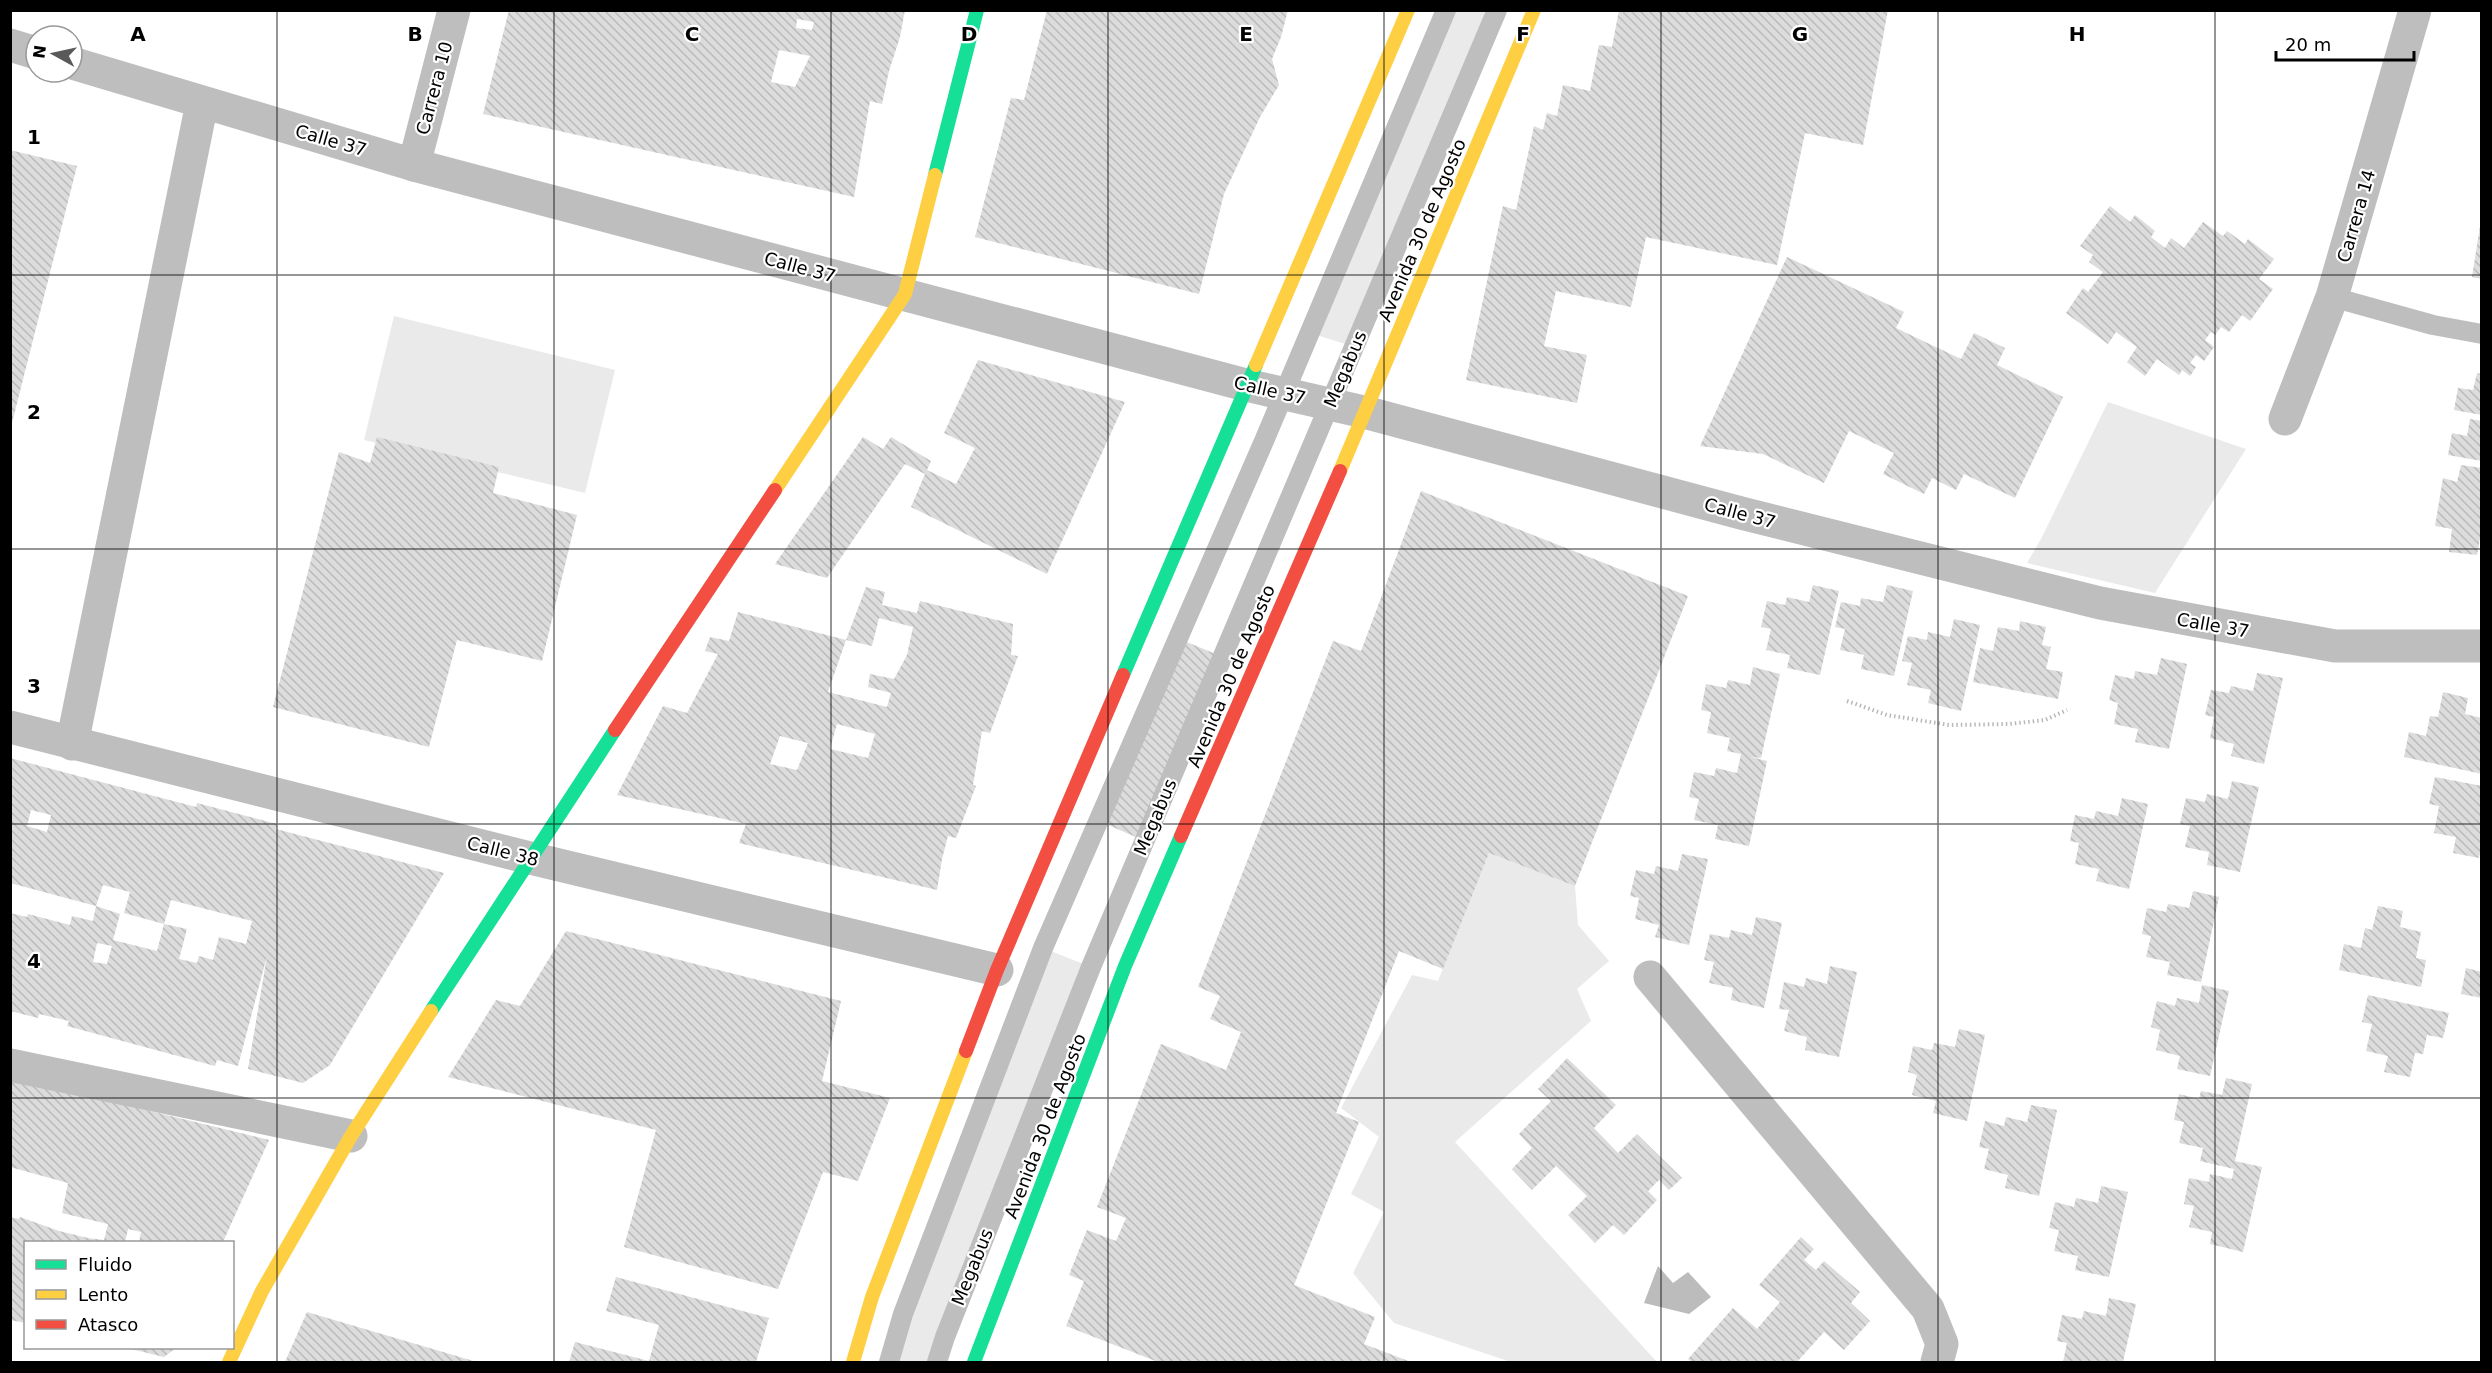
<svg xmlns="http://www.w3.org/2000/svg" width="2492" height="1373" font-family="'DejaVu Sans',sans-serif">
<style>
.green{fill:#eaeaea}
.water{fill:#bcbcbc}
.building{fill:url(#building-back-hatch);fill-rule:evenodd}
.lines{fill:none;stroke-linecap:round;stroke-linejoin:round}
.path{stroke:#b8b8b8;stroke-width:4;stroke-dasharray:1.5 3;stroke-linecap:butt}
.lane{stroke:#bebebe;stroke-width:20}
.street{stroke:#bebebe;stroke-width:33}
.fast{stroke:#16e098;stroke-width:14}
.slow{stroke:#ffcf43;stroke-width:14}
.jam{stroke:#f24e42;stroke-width:14}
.grid{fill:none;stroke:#000;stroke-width:1.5;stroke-opacity:0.55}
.labels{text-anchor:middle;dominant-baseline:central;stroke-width:4.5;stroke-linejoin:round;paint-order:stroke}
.street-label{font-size:18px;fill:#000;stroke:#fff}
.grid-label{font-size:20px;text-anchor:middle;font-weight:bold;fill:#000;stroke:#fff;stroke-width:4.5;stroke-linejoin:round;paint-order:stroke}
</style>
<defs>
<pattern id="building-back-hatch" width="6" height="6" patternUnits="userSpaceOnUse" patternTransform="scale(1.5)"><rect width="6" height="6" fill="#dcdcdc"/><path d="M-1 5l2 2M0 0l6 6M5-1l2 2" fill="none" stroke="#bbb"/></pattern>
</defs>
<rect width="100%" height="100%" fill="#fff"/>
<g class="green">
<polygon points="1446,11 1497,11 1355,347 1310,333"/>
<polygon points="394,316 615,370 585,493 364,440"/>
<polygon points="2108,402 2246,449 2155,593 2027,563 2041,539"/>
<polygon points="1489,853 1575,886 1578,925 1609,961 1577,989 1591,1021 1455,1142 1657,1362 1511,1362 1394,1323 1353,1273 1384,1212 1351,1194 1379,1137 1341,1108 1412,975 1438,981"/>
<polygon points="1043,948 1091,967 937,1362 889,1362"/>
</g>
<polygon class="water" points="1658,1266 1673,1283 1688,1272 1711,1297 1689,1314 1644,1303"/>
<g class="building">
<path d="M509,10h396l-5,27 -11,34 -7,33 -12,-3 -16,96 -371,-83zM797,19l17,3 -2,8 -16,-2zM779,50l31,6 -15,31 -24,-5z"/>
<polygon points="1047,10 1288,10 1281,37 1272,59 1279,85 1260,117 1224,194 1199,294 975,237 1011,98 1024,100"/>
<polygon points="1619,10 1888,10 1863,145 1805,133 1777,265 1646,237 1631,307 1556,291 1544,346 1587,355 1577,403 1466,380 1503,206 1516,210 1534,126 1543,130 1547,113 1557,116 1563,85 1590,91 1599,45 1612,47"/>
<polygon points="10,150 77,166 11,427 10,427"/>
<polygon points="2110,206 2130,222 2135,215 2155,231 2151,237 2165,248 2171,238 2184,248 2203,222 2223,236 2227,231 2245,244 2248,239 2274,259 2259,279 2273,289 2250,321 2242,315 2229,332 2221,327 2215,335 2211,332 2205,340 2214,347 2204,361 2196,355 2190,363 2196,367 2190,376 2182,370 2179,375 2157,359 2145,376 2127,362 2137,347 2116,332 2108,344 2066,313 2083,288 2088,292 2103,272 2089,262 2093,255 2080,246"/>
<polygon points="2480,226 2482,227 2482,279 2472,277"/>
<polygon points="1787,257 1904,312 1896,328 1961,359 1974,333 2005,348 1997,365 2063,397 2015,498 1964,474 1956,490 1932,478 1924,494 1883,474 1894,453 1849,431 1824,483 1763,454 1700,446"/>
<polygon points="978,360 1125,402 1047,574 911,507 925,474 905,464 827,578 775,564 863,437 883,449 891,437 931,461 927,470 956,484 975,448 944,433"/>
<polygon points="2477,373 2482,374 2482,415 2454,410 2458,388 2473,390"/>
<polygon points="2470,419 2482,421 2482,461 2448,455 2452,433 2467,436"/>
<polygon points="377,437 499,467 493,493 577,515 542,661 457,640 429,747 273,707 339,452 370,463"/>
<polygon points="2461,465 2482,468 2482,527 2477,555 2449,552 2452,529 2435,526 2443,478 2457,482"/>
<polygon points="1421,491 1688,596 1575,886 1489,853 1443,969 1399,951 1336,1113 1359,1122 1294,1285 1375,1317 1364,1344 1411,1362 1158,1362 1066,1326 1084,1281 1069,1275 1087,1230 1116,1241 1126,1218 1097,1207 1161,1044 1226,1070 1241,1032 1210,1019 1220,996 1198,987 1333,641 1361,651"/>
<polygon points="1813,585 1839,591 1820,675 1787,668 1790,655 1766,650 1771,629 1761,627 1767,601 1785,605 1787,597 1809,602"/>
<polygon points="1887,585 1913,591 1894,676 1861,669 1864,655 1840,650 1845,629 1835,627 1841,602 1860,606 1861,598 1883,602"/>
<path d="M866,587l19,5 -3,13 35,8 3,-12 93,23 -2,31 7,1 -28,77 -8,-2 -9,54 3,1 -20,52 -8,-2 -6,23 -5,31 -198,-47 7,-19 -129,-29 46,-89 24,7 31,-59 -13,-3 5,-14 19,4 9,-29 108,28 -18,52 59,15 4,-14 -23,-6 2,-13 24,5 13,-24 6,-28 -34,-9 -7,28 -26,-6zM837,724l38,10 -7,24 -38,-9zM780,736l28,7 -11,27 -27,-6z"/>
<polygon points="1954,619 1980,625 1961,711 1928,703 1931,690 1907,685 1912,663 1902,661 1908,636 1927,640 1928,632 1950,637"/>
<polygon points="2020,621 2046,627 2042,645 2051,647 2046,669 2063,672 2058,699 1973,682 1980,648 1993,651 1998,627 2019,631"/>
<polygon points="1177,638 1223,657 1145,841 1099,821"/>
<polygon points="2161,658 2187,664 2169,749 2135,742 2138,729 2114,724 2118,703 2109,700 2115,675 2134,679 2135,671 2157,675"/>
<polygon points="1753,667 1780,674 1761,758 1751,757 1767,761 1749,846 1715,839 1718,825 1694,820 1699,799 1689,797 1694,772 1714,776 1716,768 1737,773 1741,754 1727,751 1730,738 1707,733 1711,712 1701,710 1706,684 1726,688 1728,680 1750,685"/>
<polygon points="2257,673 2283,678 2264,764 2231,756 2234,744 2210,738 2214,717 2205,715 2211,690 2229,693 2231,686 2253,691"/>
<polygon points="2443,692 2468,698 2465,714 2482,718 2482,774 2404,757 2409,732 2426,736 2430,716 2438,717"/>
<path d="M10,758l186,49 1,-4 80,21 -1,5 168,44 -114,192 -27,18 -55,-14 19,-113 -29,110 -21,-6 -2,6 -26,-7 -122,-33 2,-5 -30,-7 -1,4 -28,-7v-98l17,4 1,-3 42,11 2,-9 21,5 3,-15 24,8 -7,26 44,11 7,-27 23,5 -8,30 18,4 2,-7 14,4 6,-23 27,7 6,-23 -81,-21 -7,24 -40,-11 6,-21 -27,-7 -7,21 -86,-23zM31,810l20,5 -4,17 -20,-6zM97,943l15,3 -5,18 -14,-2z"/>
<polygon points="2435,777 2482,786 2482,842 2479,858 2453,853 2456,837 2434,833 2439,806 2429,804"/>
<polygon points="2232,781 2259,787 2240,872 2207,865 2209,852 2185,847 2190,826 2180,824 2186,798 2205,802 2207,794 2228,799"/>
<polygon points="2122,798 2148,804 2129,889 2096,881 2099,869 2075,864 2079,843 2070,841 2075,815 2094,819 2096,811 2118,816"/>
<polygon points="1682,854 1708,859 1689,945 1655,937 1659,925 1635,919 1639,898 1630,896 1636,870 1654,874 1656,866 1678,871"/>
<polygon points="2193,891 2219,897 2201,982 2167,975 2170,962 2146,957 2151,936 2142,934 2147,908 2166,912 2168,904 2189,908"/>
<polygon points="2378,906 2403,911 2400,927 2421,932 2416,958 2426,960 2421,987 2339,970 2344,944 2361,948 2365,928 2372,930"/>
<polygon points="1756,917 1782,923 1764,1008 1731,1000 1733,988 1709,983 1714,962 1704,960 1710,934 1729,938 1731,930 1752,935"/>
<polygon points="566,931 841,1001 822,1081 890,1098 858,1181 823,1172 778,1289 624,1247 656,1130 448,1077 496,1000 520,1006"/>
<polygon points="1830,966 1857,972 1839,1057 1805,1050 1807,1037 1784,1031 1789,1010 1779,1009 1784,982 1804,987 1806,978 1827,984"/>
<polygon points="2466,968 2482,972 2482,998 2461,994"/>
<polygon points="2202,985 2229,991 2210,1076 2177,1069 2180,1056 2156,1050 2160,1030 2151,1027 2157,1001 2175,1006 2177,998 2199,1003"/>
<polygon points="2368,995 2449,1013 2443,1038 2427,1035 2423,1054 2415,1053 2410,1077 2384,1072 2388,1056 2366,1051 2372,1024 2362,1022"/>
<polygon points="1959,1029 1985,1035 1967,1121 1933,1113 1936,1101 1912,1095 1917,1075 1908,1072 1913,1046 1932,1050 1934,1043 1955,1047"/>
<polygon points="1567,1058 1616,1105 1594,1128 1618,1153 1637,1134 1682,1178 1669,1190 1659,1180 1648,1191 1657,1200 1624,1235 1613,1225 1595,1243 1568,1215 1587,1196 1556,1166 1532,1190 1512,1169 1532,1148 1519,1134 1551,1101 1538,1089"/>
<polygon points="10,1077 269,1140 223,1242 139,1242 141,1232 128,1229 125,1242 26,1242 26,1323 10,1320 10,1217 19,1219 20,1217 59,1231 88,1238 104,1240 108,1224 62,1213 68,1183 10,1167"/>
<polygon points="2226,1078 2252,1084 2235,1161 2262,1167 2243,1252 2210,1244 2212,1232 2189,1227 2194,1206 2184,1204 2189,1178 2209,1182 2210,1174 2232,1179 2234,1169 2200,1161 2203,1148 2179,1143 2184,1122 2174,1120 2179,1094 2199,1099 2201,1091 2222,1095"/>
<polygon points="2031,1105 2057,1110 2039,1196 2005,1188 2008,1175 1984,1169 1989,1149 1979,1147 1985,1121 2004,1126 2006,1117 2027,1122"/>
<polygon points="2101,1186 2128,1192 2109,1277 2075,1270 2078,1256 2054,1251 2059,1230 2049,1228 2055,1202 2074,1207 2076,1198 2098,1203"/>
<polygon points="1801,1237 1814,1249 1804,1260 1816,1270 1824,1261 1860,1292 1851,1303 1870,1321 1844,1350 1824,1332 1797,1362 1692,1362 1688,1359 1733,1308 1757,1329 1780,1302 1759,1285"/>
<polygon points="616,1277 769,1318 756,1362 569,1362 575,1342 649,1361 659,1325 606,1311"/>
<polygon points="2109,1298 2136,1304 2123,1362 2063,1362 2067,1343 2057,1341 2062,1315 2082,1319 2084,1311 2106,1316"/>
<polygon points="307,1312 477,1362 285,1362"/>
<polygon points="127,1348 176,1348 164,1357"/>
</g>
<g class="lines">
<polyline class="path" points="1847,701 1887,715 1949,725 2009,724 2045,720 2067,710"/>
<g class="lane">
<polyline points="2332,297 2433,325 2482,334"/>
<polyline points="889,1362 903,1314 1043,948 1264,441 1446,10"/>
<polyline points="937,1362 945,1337 1091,967 1497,10"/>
</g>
<g class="street">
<polyline points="10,45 36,53"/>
<polyline points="72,63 414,165 1246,385 1364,412 1741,513 2100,603 2335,646 2482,646"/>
<polyline points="414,165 454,10"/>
<polyline points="2285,419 2332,297 2415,10"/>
<polyline points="10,727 530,858 997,970"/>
<polyline points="72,744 202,103"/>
<polyline points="1650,977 1928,1309 1942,1344 1937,1362"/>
<polyline points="10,1065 351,1136"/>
</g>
<g class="fast">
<polyline points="935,175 977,10"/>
<polyline points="1123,675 1256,365"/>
<polyline points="431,1011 615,730"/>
<polyline points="974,1362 1125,966 1181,836"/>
</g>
<g class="slow">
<polyline points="1256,365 1408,10"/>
<polyline points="1340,471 1534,10"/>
<polyline points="775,490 905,294 935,175"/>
<polyline points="229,1362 262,1291 351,1136 431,1011"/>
<polyline points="853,1362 872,1297 966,1051"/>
</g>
<g class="jam">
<polyline points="615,730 775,490"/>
<polyline points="1181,836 1340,471"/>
<polyline points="966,1051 997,970 1123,675"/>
</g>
</g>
<path class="grid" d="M277,10v1352M554,10v1352M831,10v1352M1108,10v1352M1384,10v1352M1661,10v1352M1938,10v1352M2215,10v1352M10,275h2472M10,549h2472M10,824h2472M10,1098h2472"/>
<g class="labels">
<g class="street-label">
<text transform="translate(434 88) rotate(-75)">Carrera 10</text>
<text transform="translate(331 140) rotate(16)">Calle 37</text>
<text transform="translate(2356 216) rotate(-74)">Carrera 14</text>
<text transform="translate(1422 230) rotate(-67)">Avenida 30 de Agosto</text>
<text transform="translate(800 267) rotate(15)">Calle 37</text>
<text transform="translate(1345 369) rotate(-67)">Megabus</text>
<text transform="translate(1270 390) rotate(13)">Calle 37</text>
<text transform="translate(1740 513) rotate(15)">Calle 37</text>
<text transform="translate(2213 625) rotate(10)">Calle 37</text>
<text transform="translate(1231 676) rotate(-67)">Avenida 30 de Agosto</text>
<text transform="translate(1155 817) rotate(-67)">Megabus</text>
<text transform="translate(503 851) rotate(14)">Calle 38</text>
<text transform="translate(1045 1126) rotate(-69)">Avenida 30 de Agosto</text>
<text transform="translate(972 1267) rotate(-68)">Megabus</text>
</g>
</g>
<g class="grid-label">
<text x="138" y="41">A</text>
<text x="415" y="41">B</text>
<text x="692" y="41">C</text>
<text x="969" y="41">D</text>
<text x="1246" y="41">E</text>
<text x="1523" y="41">F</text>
<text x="1800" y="41">G</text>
<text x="2077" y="41">H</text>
<text x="34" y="144">1</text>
<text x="34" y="419">2</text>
<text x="34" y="693">3</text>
<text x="34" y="968">4</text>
</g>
<rect width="2492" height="1373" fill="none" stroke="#000000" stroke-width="24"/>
<rect x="24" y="1241" width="210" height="108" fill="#ffffff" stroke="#999999" stroke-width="1.5"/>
<rect x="36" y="1260" width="30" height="9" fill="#16e098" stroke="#999999" stroke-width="1.5"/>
<text x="78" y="1271" font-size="18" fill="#000000">Fluido</text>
<rect x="36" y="1290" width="30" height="9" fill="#ffcf43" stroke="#999999" stroke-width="1.5"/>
<text x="78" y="1301" font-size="18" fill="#000000">Lento</text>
<rect x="36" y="1320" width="30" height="9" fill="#f24e42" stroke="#999999" stroke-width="1.5"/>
<text x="78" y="1331" font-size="18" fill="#000000">Atasco</text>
<g transform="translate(54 54) rotate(278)"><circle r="28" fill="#ffffff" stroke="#999999" stroke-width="1.5"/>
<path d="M0-4.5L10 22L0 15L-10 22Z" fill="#595959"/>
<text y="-9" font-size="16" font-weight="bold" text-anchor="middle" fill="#000000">N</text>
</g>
<path d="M2276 51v9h138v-9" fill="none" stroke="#000000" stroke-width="3"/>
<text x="2285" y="51" font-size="18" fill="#000000" stroke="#ffffff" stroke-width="4.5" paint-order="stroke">20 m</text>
</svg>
